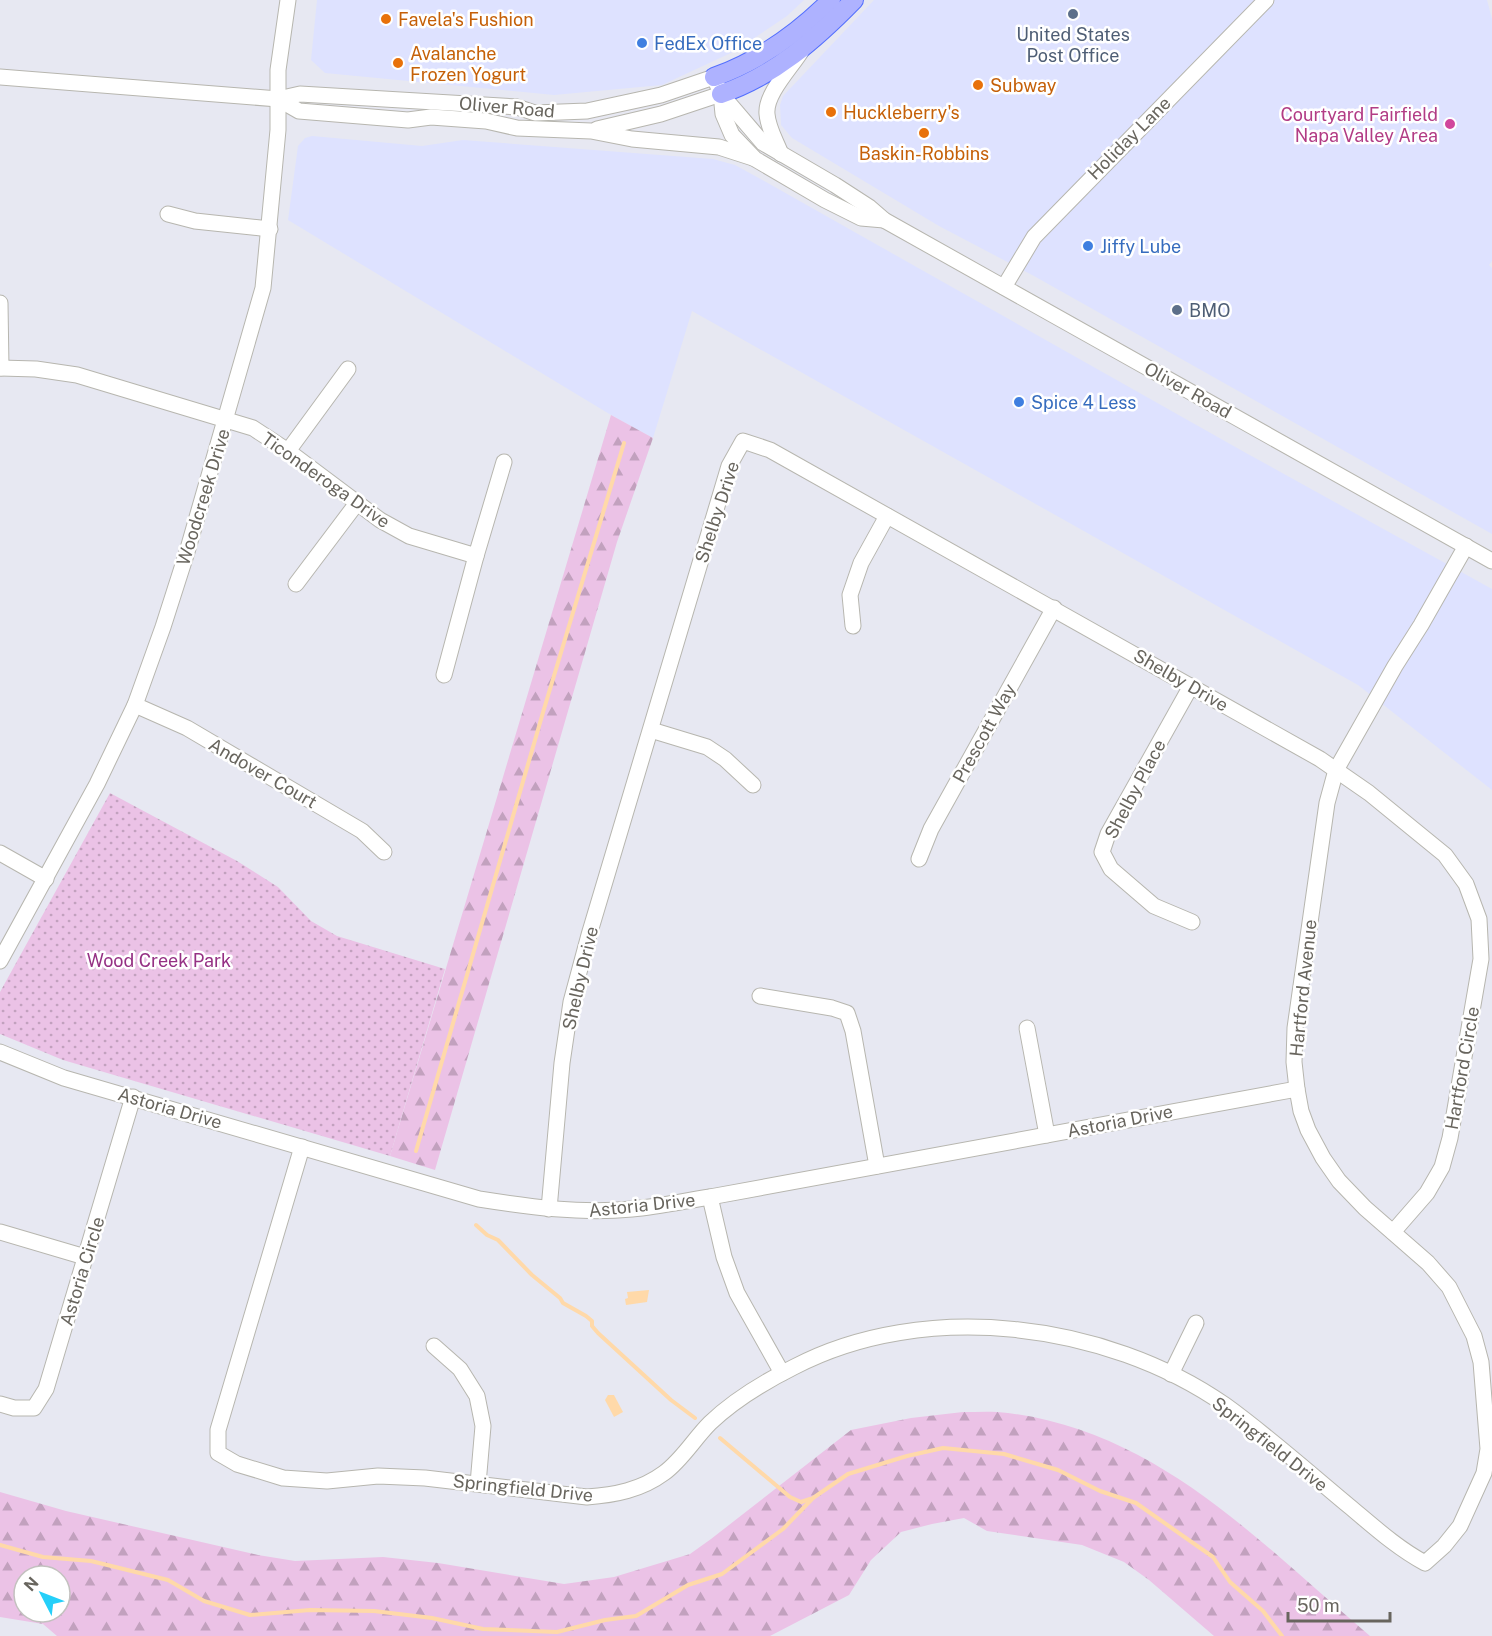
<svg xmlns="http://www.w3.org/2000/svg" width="1492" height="1636" font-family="'Public Sans',sans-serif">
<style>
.commercial{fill:#dee2ff}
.forest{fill:url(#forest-firs);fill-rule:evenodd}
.park{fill:url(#park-dots)}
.water{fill:#ffd9a9}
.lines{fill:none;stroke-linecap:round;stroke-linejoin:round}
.stream{stroke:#ffd9a9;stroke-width:4}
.minor-casing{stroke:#b7b6af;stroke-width:17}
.major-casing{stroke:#536ffe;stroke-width:20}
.minor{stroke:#fff;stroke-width:15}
.major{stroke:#aeb2ff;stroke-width:18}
.service-dot{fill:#5c6f8a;stroke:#fff;stroke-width:2}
.food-dot{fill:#e8710a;stroke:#fff;stroke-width:2}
.shop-dot{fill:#3f7fe0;stroke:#fff;stroke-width:2}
.hotel-dot{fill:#d1479c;stroke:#fff;stroke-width:2}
.labels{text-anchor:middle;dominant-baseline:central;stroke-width:5;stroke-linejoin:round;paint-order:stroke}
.food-label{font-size:18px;fill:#c56008;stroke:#fff;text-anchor:start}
.service-label{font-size:18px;fill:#4e5e75;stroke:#fff}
.shop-label{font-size:18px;fill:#366cbe;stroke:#fff;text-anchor:start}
.street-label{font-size:18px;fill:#68655e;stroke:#fff}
.hotel-label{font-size:18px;fill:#b23c85;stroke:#fff;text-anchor:end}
.park-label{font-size:18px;fill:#953184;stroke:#fff}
</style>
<defs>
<pattern id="forest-firs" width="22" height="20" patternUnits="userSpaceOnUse" patternTransform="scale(1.5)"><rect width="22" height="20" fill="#ebc2e6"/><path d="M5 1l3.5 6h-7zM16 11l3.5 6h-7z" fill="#c2a1be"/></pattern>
<pattern id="park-dots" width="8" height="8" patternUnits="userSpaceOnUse" patternTransform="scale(1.5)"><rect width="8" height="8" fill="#ebc2e6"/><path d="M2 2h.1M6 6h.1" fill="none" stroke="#c2a1be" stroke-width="1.8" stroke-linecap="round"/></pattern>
</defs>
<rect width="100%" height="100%" fill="#e7e8f2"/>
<g class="commercial">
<polygon points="317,0 804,0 787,16 735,51 662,85 554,95 325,73 311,60"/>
<polygon points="874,0 1487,0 1492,19 1492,261 1489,265 1492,268 1492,534 1034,276 939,226 792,138 781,125 780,105 783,96"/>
<polygon points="312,136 422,146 463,140 713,159 735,165 757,177 1246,453 1492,589 1492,790 1358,685 692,311 653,438 611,415 288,220 298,146 305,138"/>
</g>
<g class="forest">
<polygon points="611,415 653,438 617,542 435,1170 390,1156"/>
<path d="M963,1412c15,0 31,-1 45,1 151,19 252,130 362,223h-156l-65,-56 -25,-18 -42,-17 -95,-14 -23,-13 -32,6 -31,8 -30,28 -22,35 -79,41h-713l-14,-12 -43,-7v-125l66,19 192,44 37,6 88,-4 55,6 126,21 50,-7 76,-23 21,-15 140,-109 60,-12zM24,1576h36v36h-36z"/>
</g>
<polygon class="park" points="110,793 237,861 278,887 311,921 337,936 445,969 390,1156 63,1060 0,1034 0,992"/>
<g class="water">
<polygon points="649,1290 647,1302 626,1305 625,1299 628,1298 627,1292"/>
<polygon points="608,1395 614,1395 623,1412 614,1417 605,1400"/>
</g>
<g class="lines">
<g class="stream">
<polyline points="416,1151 544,709 624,443"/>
<polyline points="476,1225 487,1235 498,1240 532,1275 560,1298 563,1303 586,1316 592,1321 592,1326 598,1333 671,1400 695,1418"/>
<polyline points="720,1438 790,1497 801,1502 810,1499"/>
<polyline points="0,1545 43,1557 91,1561 168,1580 204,1601 250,1615 310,1610 374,1611 432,1618 483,1629 557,1632 605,1620 636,1616 688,1585 722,1574 783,1529 813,1498 848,1474 907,1456 943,1448 1004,1454 1058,1470 1100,1491 1136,1503 1213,1557 1230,1582 1263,1611 1282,1636"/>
</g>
<g class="minor-casing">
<g id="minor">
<polyline points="0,77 278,99 300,94 517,107 535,113 587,111 661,95 714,77 721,94 723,114 732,135 755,159 825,200 861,218 884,220"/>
<polyline points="721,94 763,143 835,185 869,207 884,220 1492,561"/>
<polyline points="278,99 299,111 408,120 431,117 486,121 517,128 591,131 632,139 719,147 753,158"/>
<polyline points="597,129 661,114 721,94"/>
<path d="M781,154c-5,-13 -13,-26 -14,-40 -2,-20 24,-46 35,-64"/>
<polyline points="168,214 195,221 270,229"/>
<polyline points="1004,287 1034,237 1266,0"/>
<polyline points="0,303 1,368"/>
<polyline points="0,368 36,369 77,375 253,428 288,451 380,520 409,536 476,556"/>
<polyline points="288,451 348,369"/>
<polyline points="296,584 357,503"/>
<polyline points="853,626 850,595 861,563 887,516"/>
<polyline points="444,675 476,556 504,462"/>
<polyline points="1191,686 1108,834 1102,852 1111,869 1154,906 1192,922"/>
<polyline points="135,705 187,728 362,831 384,852"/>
<polyline points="651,730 707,747 725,759 753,785"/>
<polyline points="0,853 46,879"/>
<polyline points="919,859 931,829 1054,608"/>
<polyline points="0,961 97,784 135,705 163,627 187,552 263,288 278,130 278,70 288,0"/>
<polyline points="760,996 832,1008 847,1013 853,1031 877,1166"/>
<polyline points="1027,1028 1047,1135"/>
<path d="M0,1052l64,26 415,121c51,8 101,15 153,10 26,-2 52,-8 78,-12l587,-108"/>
<path d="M302,1147l-84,283v23l19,11 46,14 44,3 51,-5 47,2 162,19c28,-2 54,-7 77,-24 18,-13 30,-34 46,-50 24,-23 54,-41 84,-56 130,-68 312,-45 431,38 43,31 83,67 124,101 24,20 48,42 76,57l19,-17 16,-20 24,-53 4,-24 -7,-87 -7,-26 -25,-49 -21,-24 -63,-55 -26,-27 -16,-23 -15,-28 -7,-19 -4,-22 -3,-27 1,-34 32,-225 9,-33 59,-104 26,-41 45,-79"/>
<polyline points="710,1197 724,1257 737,1293 782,1373"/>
<polyline points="549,1209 562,1063 571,1002 589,935 729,466 743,441 770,450 1320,759 1369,793 1445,855 1466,884 1479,919 1481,959 1450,1138 1442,1167 1427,1193 1393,1232"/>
<polyline points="0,1232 85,1257"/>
<polyline points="434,1346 460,1369 477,1396 483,1426 478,1484"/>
<polyline points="1171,1374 1196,1323"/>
<polyline points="0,1404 14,1408 34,1408 46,1389 133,1097"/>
</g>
</g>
<g class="major-casing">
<g id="major">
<path d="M714,77c45,-16 83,-43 117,-77"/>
<path d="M721,94c53,-18 95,-55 133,-94"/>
</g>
</g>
<use href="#minor" class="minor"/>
<use href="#major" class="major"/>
</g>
<g class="service-dot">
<circle cx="1073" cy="14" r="6"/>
<circle cx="1177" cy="310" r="6"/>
</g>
<g class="food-dot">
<circle cx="386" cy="19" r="6"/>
<circle cx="398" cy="63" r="6"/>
<circle cx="978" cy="85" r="6"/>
<circle cx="831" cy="112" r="6"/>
<circle cx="924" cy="133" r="6"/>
</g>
<g class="shop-dot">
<circle cx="642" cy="43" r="6"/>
<circle cx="1088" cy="246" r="6"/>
<circle cx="1019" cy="402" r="6"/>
</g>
<circle class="hotel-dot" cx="1450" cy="124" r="6"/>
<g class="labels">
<g class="food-label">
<text x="398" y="19">Favela's Fushion</text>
<text x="410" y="53">Avalanche<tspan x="410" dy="21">Frozen Yogurt</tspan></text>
<text x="990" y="85">Subway</text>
<text x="843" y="112">Huckleberry's</text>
<text x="924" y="153" text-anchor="middle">Baskin-Robbins</text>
</g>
<g class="service-label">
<text x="1073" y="34">United States<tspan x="1073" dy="21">Post Office</tspan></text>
<text x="1189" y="310" text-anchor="start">BMO</text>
</g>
<g class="shop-label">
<text x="654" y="43">FedEx Office</text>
<text x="1100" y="246">Jiffy Lube</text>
<text x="1031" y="402">Spice 4 Less</text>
</g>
<g class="street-label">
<text transform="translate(507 107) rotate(5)">Oliver Road</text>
<text transform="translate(1129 138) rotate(-45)">Holiday Lane</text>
<text transform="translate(1188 390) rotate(29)">Oliver Road</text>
<text transform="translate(326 480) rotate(35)">Ticonderoga Drive</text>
<text transform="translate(203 497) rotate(-73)">Woodcreek Drive</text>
<text transform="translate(717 512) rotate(-72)">Shelby Drive</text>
<text transform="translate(1181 680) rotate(30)">Shelby Drive</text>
<text transform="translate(984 733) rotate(-61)">Prescott Way</text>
<text transform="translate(263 773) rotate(30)">Andover Court</text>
<text transform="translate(1135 789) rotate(-62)">Shelby Place</text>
<text transform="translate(580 978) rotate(-77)">Shelby Drive</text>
<text transform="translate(1303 988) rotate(-84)">Hartford Avenue</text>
<text transform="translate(1462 1068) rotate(-80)">Hartford Circle</text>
<text transform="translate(170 1108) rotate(16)">Astoria Drive</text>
<text transform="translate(1120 1121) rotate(-11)">Astoria Drive</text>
<text transform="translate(642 1205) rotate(-6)">Astoria Drive</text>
<text transform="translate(82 1271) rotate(-73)">Astoria Circle</text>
<text transform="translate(1270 1444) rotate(38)">Springfield Drive</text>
<text transform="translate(523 1488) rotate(6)">Springfield Drive</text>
</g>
<g class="hotel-label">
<text x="1438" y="114">Courtyard Fairfield<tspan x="1438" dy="21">Napa Valley Area</tspan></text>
</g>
<g class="park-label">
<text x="159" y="960">Wood Creek Park</text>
</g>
</g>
<g transform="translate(42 1594) rotate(312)"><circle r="28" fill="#ffffff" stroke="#c3c1bf" stroke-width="1.5"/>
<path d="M0-4.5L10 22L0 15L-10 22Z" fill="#25cff9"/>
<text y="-9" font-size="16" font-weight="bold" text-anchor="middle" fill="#68655e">N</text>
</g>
<path d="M1288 1612v9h102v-9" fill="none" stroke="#68655e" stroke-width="3"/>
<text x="1297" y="1612" font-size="18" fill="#68655e" stroke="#ffffff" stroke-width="4.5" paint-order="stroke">50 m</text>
</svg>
